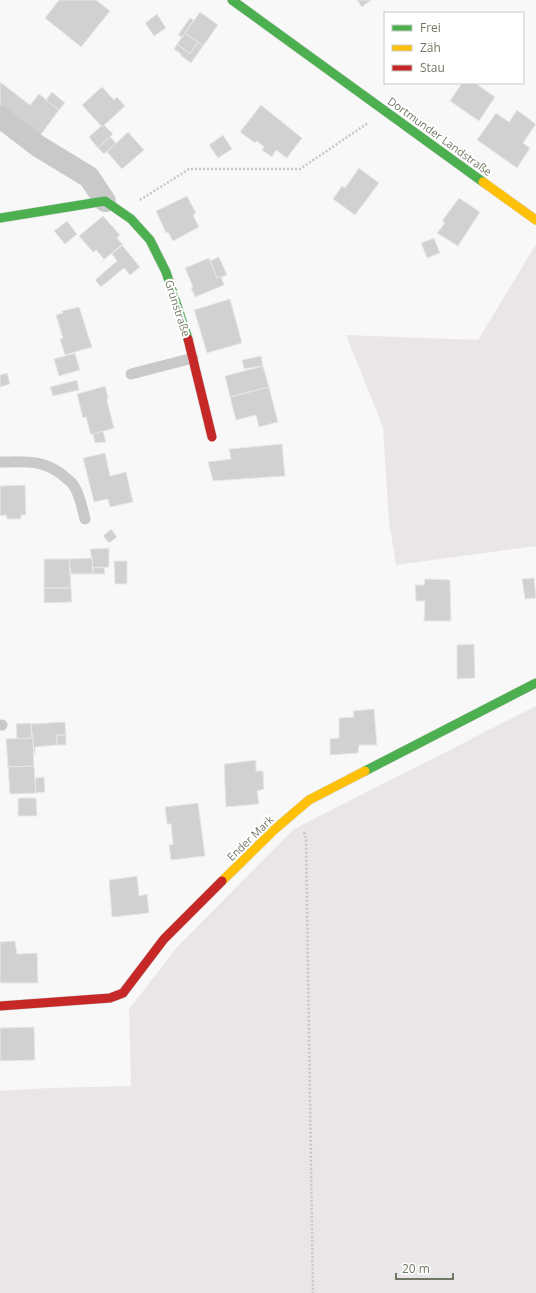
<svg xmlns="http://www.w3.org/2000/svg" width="536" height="1293" font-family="'Open Sans',sans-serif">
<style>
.green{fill:#eae6e8}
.building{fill:#d1d2d0;stroke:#e8e8e8}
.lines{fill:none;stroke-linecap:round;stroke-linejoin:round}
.fast-casing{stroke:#d4d5d3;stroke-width:10}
.slow-casing{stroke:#d4d5d3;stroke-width:10}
.jam-casing{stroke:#d4d5d3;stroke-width:10}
.path{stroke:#c7c8c5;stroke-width:2.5;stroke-dasharray:2 2;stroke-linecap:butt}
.lane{stroke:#c8c9c8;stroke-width:11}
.street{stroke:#c8c9c8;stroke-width:22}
.fast{stroke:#4caf50;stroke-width:9}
.slow{stroke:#ffc107;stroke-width:9}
.jam{stroke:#c62828;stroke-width:9}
.labels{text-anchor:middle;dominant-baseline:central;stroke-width:4;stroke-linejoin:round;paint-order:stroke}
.street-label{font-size:11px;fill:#707863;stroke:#fff}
</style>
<rect width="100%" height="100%" fill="#f8f8f8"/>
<g class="green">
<polygon points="535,246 536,247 536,546 396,565 389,521 383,427 346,335 478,340"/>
<polygon points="536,706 536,1293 0,1293 0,1091 49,1088 131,1086 129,1009 178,946 294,829"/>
</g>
<g class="building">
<polygon points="59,0 96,0 110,11 81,47 45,18"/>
<polygon points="357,0 371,0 362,7"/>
<polygon points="200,12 218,25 203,46 185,33"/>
<polygon points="157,14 166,28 154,36 145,23"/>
<polygon points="190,18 194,20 182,37 178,35"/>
<polygon points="185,33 198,42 190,54 177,44"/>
<polygon points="198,42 203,46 191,63 180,55 181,54 174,49 177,44 190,54"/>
<polygon points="0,82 30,105 39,94 59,110 39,137 0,107"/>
<polygon points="462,83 475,83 495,97 479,121 450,101"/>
<polygon points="105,84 102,87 114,100 117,97 125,106 102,127 82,105"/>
<polygon points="52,92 65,103 59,110 46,100"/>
<polygon points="261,105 302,138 287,158 276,150 272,157 262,150 264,147 257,141 255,143 240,132"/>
<polygon points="517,110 536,124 523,143 530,148 517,168 477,140 496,113 509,122"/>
<polygon points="104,125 113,134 98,148 89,137 101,126 102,127"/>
<polygon points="128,132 144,150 122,169 107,152"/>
<polygon points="223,135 232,149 218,158 209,145"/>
<polygon points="110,137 116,143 104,154 98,148"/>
<polygon points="359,168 379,183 355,215 333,199 342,186 345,188"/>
<polygon points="187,196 196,213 193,215 199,227 173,241 168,232 166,233 156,211"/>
<polygon points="459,198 480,212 458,246 437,233 445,223 442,221"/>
<polygon points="103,216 120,235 117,238 122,244 125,242 101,262 104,259 96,250 93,252 79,236"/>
<polygon points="67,221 77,234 65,244 54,231"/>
<polygon points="434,238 440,253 427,258 421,243"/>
<polygon points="122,245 140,267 130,275 124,268 101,287 95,280 117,261 112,254"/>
<polygon points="219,257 227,275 217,278 210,261"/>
<polygon points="209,258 217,278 221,276 224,285 195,297 191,288 193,287 185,268"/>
<polygon points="230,299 242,343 207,353 194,310"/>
<polygon points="79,307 92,347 65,355 60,339 63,338 56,315 63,313 62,311"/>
<polygon points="75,353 80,370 59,376 54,359"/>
<polygon points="261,356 263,366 244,369 242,360"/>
<polygon points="263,366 269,387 230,397 225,376"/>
<polygon points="7,373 10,384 0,387 0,375"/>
<polygon points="77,380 79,390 53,396 50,387"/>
<polygon points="105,386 108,397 107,401 114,428 91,435 86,417 83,418 77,394"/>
<polygon points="269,387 278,422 259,427 256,415 236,420 230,397"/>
<polygon points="103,431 106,442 95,443 93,434"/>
<polygon points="282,444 285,476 213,481 208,462 231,459 229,449"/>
<polygon points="105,453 110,476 126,472 133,502 110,507 108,499 94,502 83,458"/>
<polygon points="25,485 26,515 21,515 21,519 7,519 6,515 0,516 0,486"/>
<polygon points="111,529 117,537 109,543 103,536"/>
<polygon points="109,548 109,567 93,568 90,549"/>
<polygon points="92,558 93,574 71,574 69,559"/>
<polygon points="44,559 69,559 71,588 44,588"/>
<polygon points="114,561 127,561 127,584 115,584"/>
<polygon points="104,567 105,574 93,574 93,568"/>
<polygon points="534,578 536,598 525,599 522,579"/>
<polygon points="425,579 450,580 451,621 424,621 425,601 416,601 415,585 424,585"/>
<polygon points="44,588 71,588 72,602 44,603"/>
<polygon points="474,644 475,678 457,679 457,645"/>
<polygon points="374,709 377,745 359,745 358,753 330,755 330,739 339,738 339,718 354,717 353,711"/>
<polygon points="65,722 66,735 57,735 57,745 35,747 35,754 34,754 31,724"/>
<polygon points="31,723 32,738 17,739 16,724"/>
<rect x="57" y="735" width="9" height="10"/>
<polygon points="33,738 34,766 8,767 6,739"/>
<polygon points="256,760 256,771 263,771 264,789 257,791 259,804 226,807 224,764"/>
<polygon points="34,766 36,793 10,794 8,767"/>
<polygon points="44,777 45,792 36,793 35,778"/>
<polygon points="18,798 36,798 37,816 18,816"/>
<polygon points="198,803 205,856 171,860 169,845 173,844 171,824 167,824 165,807"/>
<polygon points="137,876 139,896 147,894 149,913 112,917 109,880"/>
<polygon points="15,941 17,954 37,953 38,983 0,983 0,942"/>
<polygon points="34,1027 35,1060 0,1061 0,1028"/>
</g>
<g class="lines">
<g class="fast-casing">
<g id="fast">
<polyline points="232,0 483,182"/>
<polyline points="0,218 105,201 131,219 150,240 166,272 188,339"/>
<polyline points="365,771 536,683"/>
</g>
</g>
<g class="slow-casing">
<g id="slow">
<polyline points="483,182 536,220"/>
<polyline points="222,881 275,829 309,800 365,771"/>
</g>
</g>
<g class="jam-casing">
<g id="jam">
<polyline points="188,339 212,437"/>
<polyline points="0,1006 110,998 123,993 164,939 222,881"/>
</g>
</g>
<g class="path">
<polyline points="140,200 189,169 300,169 368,123"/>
<polyline points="304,832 306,840 313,1293"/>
</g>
<g class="lane">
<polyline points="131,374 193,358"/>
<path d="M0,462c26,0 44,-3 65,15 3,3 7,5 9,9 6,9 8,22 11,33"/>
<polyline points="0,725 2,725"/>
</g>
<polyline class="street" points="0,117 38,146 89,177 105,201"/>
<use href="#fast" class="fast"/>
<use href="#slow" class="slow"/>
<use href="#jam" class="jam"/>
</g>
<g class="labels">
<g class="street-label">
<text transform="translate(440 136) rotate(36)">Dortmunder Landstraße</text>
<text transform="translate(178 308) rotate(72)">Grünstraße</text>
<text transform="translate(250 838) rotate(-44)">Ender Mark</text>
</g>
</g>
<rect x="384" y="12" width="140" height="72" fill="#ffffff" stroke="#c6c9c1"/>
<rect x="392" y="25" width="20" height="6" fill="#4caf50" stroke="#c6c9c1"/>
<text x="420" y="32" font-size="12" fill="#707863">Frei</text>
<rect x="392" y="45" width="20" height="6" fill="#ffc107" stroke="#c6c9c1"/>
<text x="420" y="52" font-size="12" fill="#707863">Zäh</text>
<rect x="392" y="65" width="20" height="6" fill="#c62828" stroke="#c6c9c1"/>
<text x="420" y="72" font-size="12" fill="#707863">Stau</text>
<path d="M396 1273v6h57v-6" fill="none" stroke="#707863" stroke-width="2"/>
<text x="402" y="1273" font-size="12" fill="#707863" stroke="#ffffff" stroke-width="3" paint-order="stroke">20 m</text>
</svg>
